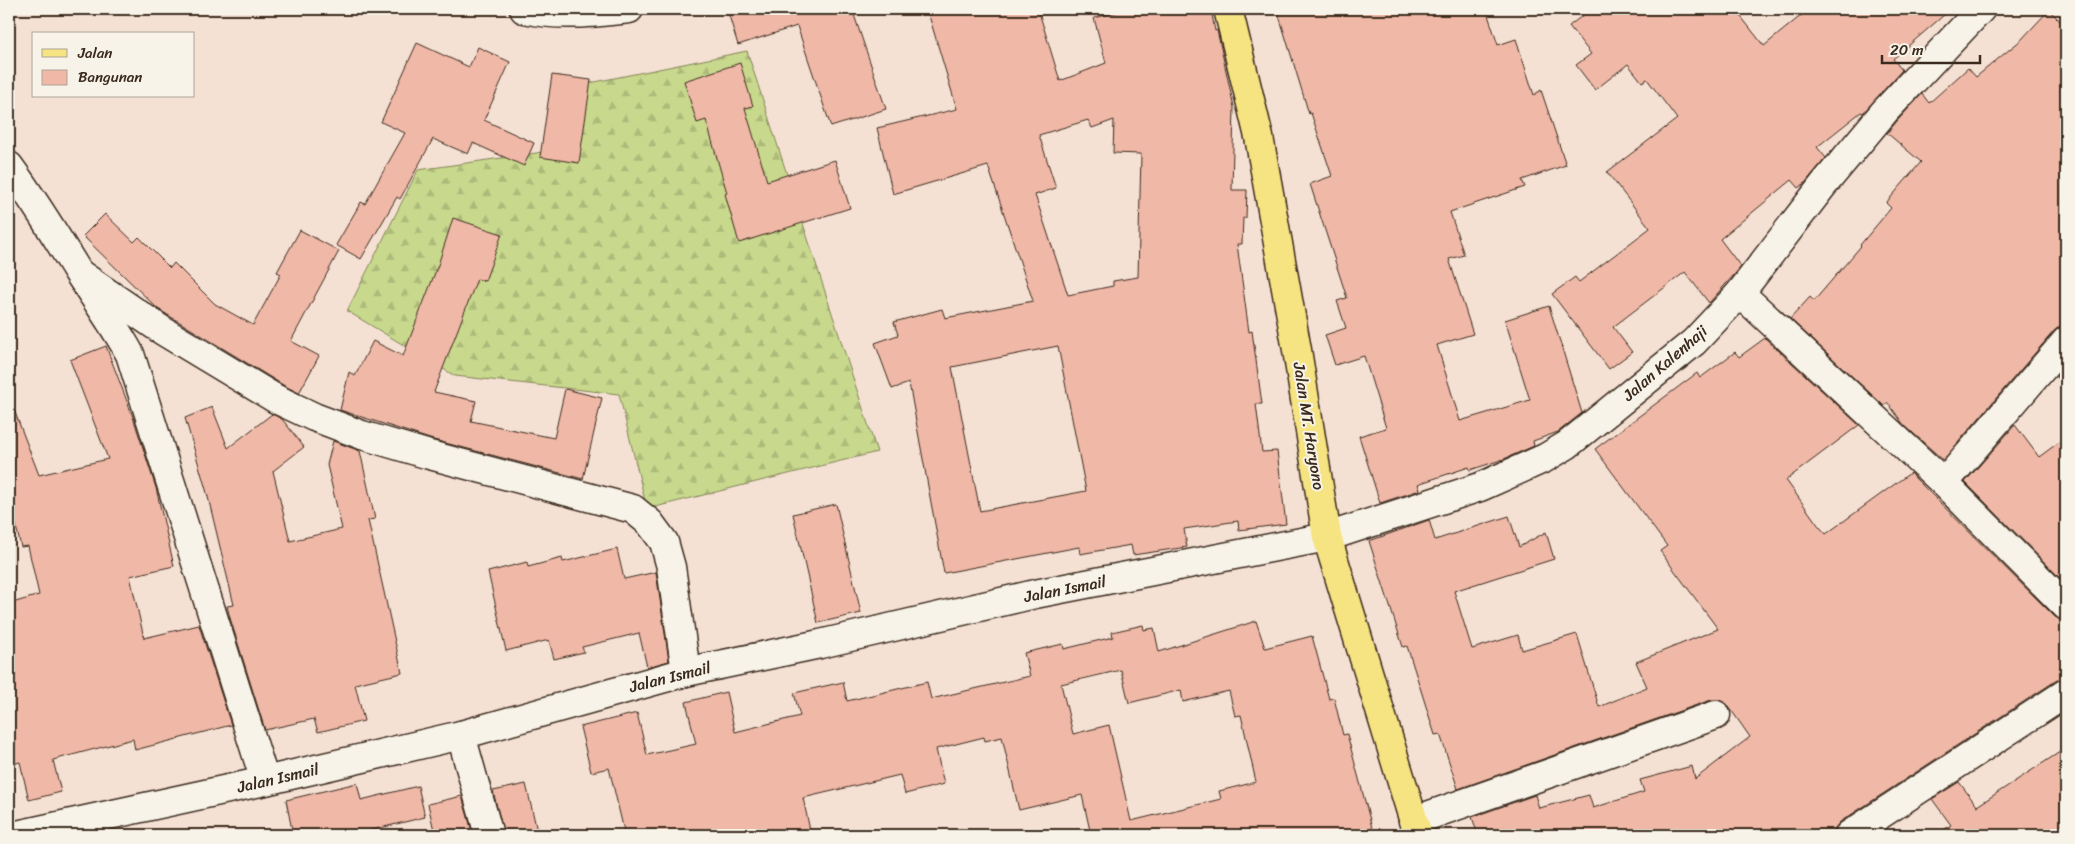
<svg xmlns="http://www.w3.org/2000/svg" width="2075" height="844" font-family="Sriracha,sans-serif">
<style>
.forest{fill:url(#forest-firs);stroke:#828256}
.building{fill:#f0b8a6;stroke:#3b2a1e;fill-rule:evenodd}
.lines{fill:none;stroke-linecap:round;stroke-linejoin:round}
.minor-casing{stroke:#3b2a1e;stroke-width:31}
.major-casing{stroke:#3b2a1e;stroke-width:31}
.minor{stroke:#f7f3e8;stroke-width:28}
.major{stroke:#f6e381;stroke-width:28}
.labels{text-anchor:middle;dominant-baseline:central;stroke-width:4;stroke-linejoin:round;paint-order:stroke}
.street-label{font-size:16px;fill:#3b2a1e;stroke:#f7f3e8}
</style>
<defs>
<pattern id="forest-firs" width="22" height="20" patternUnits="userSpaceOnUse" patternTransform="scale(1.25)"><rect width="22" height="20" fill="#c8d98d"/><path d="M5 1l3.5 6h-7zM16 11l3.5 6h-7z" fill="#adba79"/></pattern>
</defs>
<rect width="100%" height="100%" fill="#f5e1d4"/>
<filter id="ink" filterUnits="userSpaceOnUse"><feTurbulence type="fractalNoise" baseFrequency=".02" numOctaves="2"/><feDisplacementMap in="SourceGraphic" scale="10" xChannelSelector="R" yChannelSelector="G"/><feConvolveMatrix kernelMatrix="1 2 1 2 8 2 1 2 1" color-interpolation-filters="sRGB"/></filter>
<g filter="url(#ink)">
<polygon class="forest" points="747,51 877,452 647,509 619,394 455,376 347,311 418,170 557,150 585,84"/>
<g class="building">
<polygon points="727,9 852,9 886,109 831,127 797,26 738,45"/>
<path d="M927,9h111l22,72 46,-18 -12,-45 34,-9h83l4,22 2,-1 17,77 -2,83h15l-1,28h-3l-1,26h-5l12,88 3,-1 10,73h-6l6,48 15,-1 9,73 -47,6 -1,-9 -54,8 3,18 -54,8 -2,-10 -51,9 -1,-7 -135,26 -35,-190 -17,6 -17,-46 23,-8 -4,-13 48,-13 3,9 88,-17 -45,-135 -95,28 -16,-66 80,-19zM1088,120l4,8 22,-8 -1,33 28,1 -3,123 -25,4v5l-45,9 -33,-100 21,-7 -17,-53zM1058,346l28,145 -106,20 -28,-144z"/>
<polygon points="1277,9 1486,9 1498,45 1516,39 1534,95 1541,90 1566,165 1522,180 1525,187 1450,212 1464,255 1449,259 1473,334 1437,345 1460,421 1530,400 1505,320 1549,306 1582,413 1558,432 1533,441 1534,446 1504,459 1470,470 1469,467 1418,484 1420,490 1380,503 1359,436 1386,428 1364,356 1335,365 1325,335 1346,328 1337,301 1347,298 1310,184 1332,176 1311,113 1309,114"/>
<polygon points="1591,9 1735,9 1764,46 1809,9 1951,9 1893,59 1902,70 1863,113 1861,112 1817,147 1826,158 1805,183 1799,188 1792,180 1720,239 1741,267 1709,303 1685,272 1613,327 1632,352 1609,369 1552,294 1575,277 1579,282 1650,228 1607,172 1677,119 1647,79 1642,82 1628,64 1595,90 1576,65 1591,54 1569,26"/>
<polygon points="2049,10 2066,27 2066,326 2060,326 2054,331 1943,460 1904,425 1888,403 1884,406 1790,319 1810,297 1814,301 1861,246 1860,245 1891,208 1886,203 1921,162 1887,133 1897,121 1922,94 1929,103 1968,68 1976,77 2021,40"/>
<polygon points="417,43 469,67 478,47 510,62 484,120 534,143 524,166 473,143 468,154 433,139 400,199 397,197 361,259 336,245 361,202 365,204 405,133 381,122"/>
<polygon points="740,63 753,106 745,108 767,181 835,160 850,208 739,243 725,194 727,193 706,120 697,123 684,81"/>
<polygon points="552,75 591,80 579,163 540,157"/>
<polygon points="105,214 134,242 139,237 170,268 174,263 215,304 253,325 281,274 277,272 300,230 339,251 291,341 319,356 299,393 283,385 158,309 83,236"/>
<polygon points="453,218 502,234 485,281 477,279 434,392 476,401 471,421 554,438 565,389 602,398 583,479 430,439 340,410 349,372 355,376 373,341 403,356 438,265"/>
<polygon points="1765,338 1859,425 1786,480 1818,525 1826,534 1910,473 2055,617 2066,621 2066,678 2057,680 1840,822 1835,828 1833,835 1478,835 1472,817 1535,795 1539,808 1589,795 1593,808 1644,792 1640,780 1692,766 1695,779 1750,737 1727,704 1719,700 1711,700 1458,789 1440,734 1435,735 1407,646 1403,647 1369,541 1429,520 1435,540 1509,516 1519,547 1546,532 1554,559 1454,591 1472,649 1518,635 1522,650 1577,634 1599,707 1647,687 1636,662 1718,629 1660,551 1667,546 1595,449 1697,373 1700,378 1735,352 1739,357"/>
<polygon points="106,346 133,417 156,488 174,566 130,576 144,638 199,625 231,725 135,750 133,739 53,760 61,792 29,800 20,762 9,765 9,604 39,595 28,546 21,547 9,497 9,402 11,402 39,475 108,459 70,360"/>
<polygon points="2066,365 2066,386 2056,377"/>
<polygon points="212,407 228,448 272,414 282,419 304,447 273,471 290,541 342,529 327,465 333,441 360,451 375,519 368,520 402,673 355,684 364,721 318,732 314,719 265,730 230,618 227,606 234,605 207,493 185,418"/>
<polygon points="2015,425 2039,457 2066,437 2066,584 1965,482"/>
<polygon points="836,504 861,613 818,623 793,514"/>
<polygon points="617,549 624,579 656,572 669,661 647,667 639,633 582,647 584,652 554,659 549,640 506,651 488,572 527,562 528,567 562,558 563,562"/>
<path d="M1256,621l9,27 47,-12 17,63 5,-1 9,37 4,-1 27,101h-283l-9,-40 -63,15 -17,-73 -17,4 -1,-4 -48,12 8,35 -39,10 -5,-19 -97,23 8,37h-186l-16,-67 -18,4 -11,-45 57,-14 10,42 49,-11 -10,-42 40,-10 9,40 65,-16 -6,-23 49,-11 4,19 80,-19 4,17 99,-23 -6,-23 39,-9 1,5 49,-12 -1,-5 31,-7 1,5 10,-2 5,24zM1121,670l8,33 52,-13 2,12 46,-11 6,25 6,-1 15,67 -37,9 2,8 -90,22 -22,-96 -36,9 -12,-50z"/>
<polygon points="2066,748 2066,835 1936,835 1951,825 1932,799 1959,782 1977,806"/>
<polygon points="357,783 361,800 418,786 425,817 368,831 369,835 293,835 286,800"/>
<polygon points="526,784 538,835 504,835 493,791"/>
<polygon points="462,796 473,835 435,835 428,804"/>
</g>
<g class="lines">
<g class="minor-casing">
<g id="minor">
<path d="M524,9c35,8 70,4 105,0"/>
<path d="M9,166c25,34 47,70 69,106 18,28 36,53 52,82l135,427"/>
<polyline points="80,274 163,331 276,399 314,417 362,435 426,454 633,509 650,523 664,542 671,567 686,672"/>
<polyline points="1740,293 1944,483 2066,606"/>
<polyline points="1944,483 2066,341"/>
<polyline points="461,735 489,835"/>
<polyline points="1413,821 1716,715"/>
<polyline points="17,835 265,781 461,735 686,672 820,644 1035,594 1327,537 1480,487 1545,458 1567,445 1694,342 1740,293 1824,184 1885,111 1981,9"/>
<polyline points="1849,835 2066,693"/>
</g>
</g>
<g class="major-casing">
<polyline id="major" points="1228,9 1259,137 1297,350 1327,537 1418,835"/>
</g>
<use href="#minor" class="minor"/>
<use href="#major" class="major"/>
</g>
</g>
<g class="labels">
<g class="street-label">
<text transform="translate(1665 363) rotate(-41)">Jalan Kalenhaji</text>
<text transform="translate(1309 426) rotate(81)">Jalan MT. Haryono</text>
<text transform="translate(1065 589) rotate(-11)">Jalan Ismail</text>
<text transform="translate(670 677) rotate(-14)">Jalan Ismail</text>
<text transform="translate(278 778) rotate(-13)">Jalan Ismail</text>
</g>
</g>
<rect width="2075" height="844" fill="none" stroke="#f7f3e8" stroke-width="30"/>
<rect x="15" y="15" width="2045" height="814" fill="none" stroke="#3b2a1e" stroke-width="2" filter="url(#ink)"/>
<rect x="32" y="32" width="162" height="65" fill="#f7f3e8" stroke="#aca397"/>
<rect x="42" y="49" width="25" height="8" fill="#f6e381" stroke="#aca397"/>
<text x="78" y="58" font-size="15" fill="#3b2a1e">Jalan</text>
<rect x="42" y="70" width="25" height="15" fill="#f0b8a6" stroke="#aca397"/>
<text x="78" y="82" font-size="15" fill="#3b2a1e">Bangunan</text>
<path d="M1882 55v8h98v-8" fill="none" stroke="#3b2a1e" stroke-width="2.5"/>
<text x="1890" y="55" font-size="15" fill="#3b2a1e" stroke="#f7f3e8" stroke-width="4" paint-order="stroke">20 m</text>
</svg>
